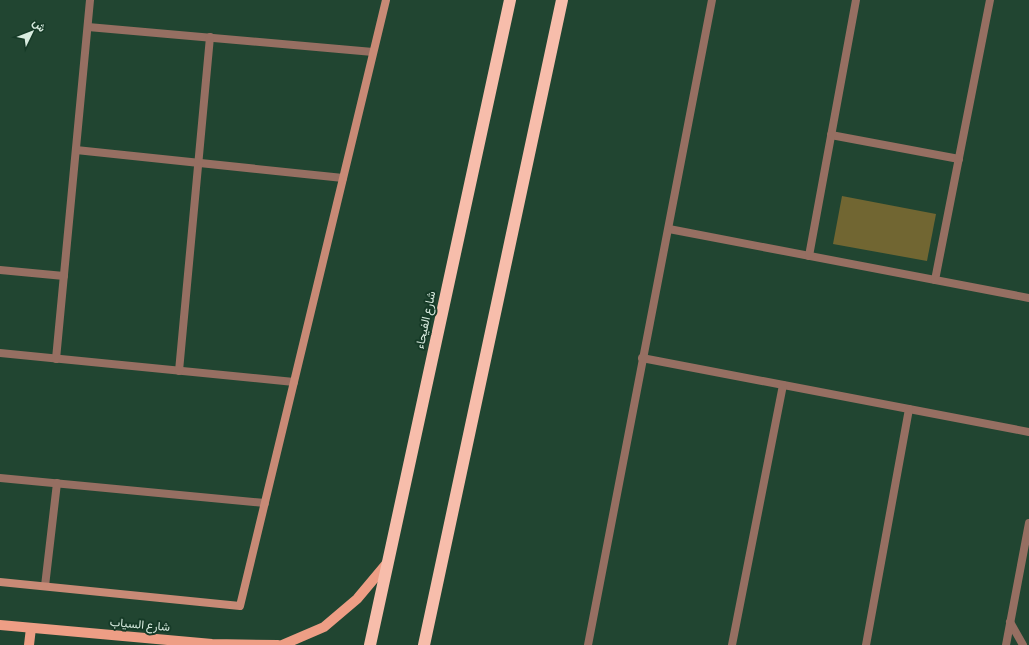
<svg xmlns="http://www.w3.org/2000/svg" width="1029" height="645" font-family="'Sofia Sans Condensed',Vazirmatn,sans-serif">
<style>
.green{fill:#716632}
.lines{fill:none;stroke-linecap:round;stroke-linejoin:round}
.street{stroke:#966f62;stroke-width:8}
.secondary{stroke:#c88a76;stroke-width:8}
.primary{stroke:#ee9e85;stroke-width:10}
.highway{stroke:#f7bdab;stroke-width:12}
.labels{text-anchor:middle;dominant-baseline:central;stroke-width:4;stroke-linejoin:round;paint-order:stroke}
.street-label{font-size:12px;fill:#d9ece0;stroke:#163a27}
</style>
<rect width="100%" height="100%" fill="#214531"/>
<polygon class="green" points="842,196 936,214 927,261 833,244"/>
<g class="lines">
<g class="street">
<polyline points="88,27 373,52"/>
<polyline points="831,135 959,159"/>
<polyline points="76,150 343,178"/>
<polyline points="669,229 1029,298"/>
<polyline points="809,256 856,0"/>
<polyline points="0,270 64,276"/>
<polyline points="935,280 990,0"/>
<polyline points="0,353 294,382"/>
<polyline points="642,358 1029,432"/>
<polyline points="56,359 90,0"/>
<polyline points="179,371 210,37"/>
<polyline points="0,478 265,503"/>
<polyline points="45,586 57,483"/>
<polyline points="1010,622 1023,645"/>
<path d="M588,645c41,-215 83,-430 124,-645"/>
<polyline points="732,645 783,385"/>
<polyline points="866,645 909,409"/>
<polyline points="1006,645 1029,523"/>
</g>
<polyline class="secondary" points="0,582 240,606 386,0"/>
<g class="primary">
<polyline points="0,625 212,644 278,645"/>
<polyline points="29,645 31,628"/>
<polyline points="282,645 324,627 357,599 388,562"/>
</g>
<g class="highway">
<polyline points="370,645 510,0"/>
<polyline points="424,645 562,0"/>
</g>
</g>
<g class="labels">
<g class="street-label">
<text transform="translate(426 320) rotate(-78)">شارع الفيحاء</text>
<text transform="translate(140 625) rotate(5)">شارع السياب</text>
</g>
</g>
<g transform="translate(32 32) rotate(47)" stroke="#163a27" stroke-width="3" paint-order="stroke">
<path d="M0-3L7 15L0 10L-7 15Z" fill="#d9ece0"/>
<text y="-6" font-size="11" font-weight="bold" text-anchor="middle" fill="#d9ece0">ش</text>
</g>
</svg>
